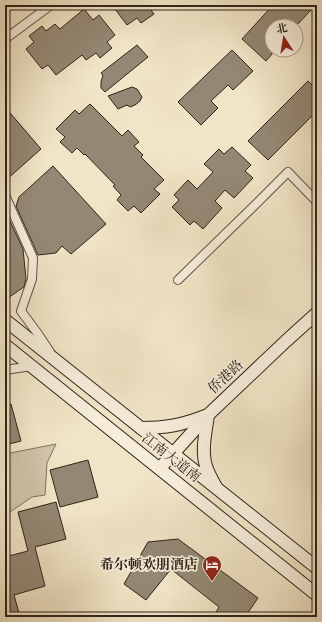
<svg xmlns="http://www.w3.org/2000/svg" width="322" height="622" font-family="'IM FELL English','Noto Serif SC',serif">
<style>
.green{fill:#d0c4aa;stroke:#807462}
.building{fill:#948874;stroke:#2f241a}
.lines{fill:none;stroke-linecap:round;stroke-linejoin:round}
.street-casing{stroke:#605445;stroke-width:10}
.secondary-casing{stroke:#2f241a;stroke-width:14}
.street{stroke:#f6eedb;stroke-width:8}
.secondary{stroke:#f6eedb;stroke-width:12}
.labels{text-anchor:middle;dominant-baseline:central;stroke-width:3.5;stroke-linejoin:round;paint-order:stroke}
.street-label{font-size:14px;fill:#2f241a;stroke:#f6eedb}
.poi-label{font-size:14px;font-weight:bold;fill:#2f241a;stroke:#f6eedb;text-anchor:end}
</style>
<rect width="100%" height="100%" fill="#f1e5c7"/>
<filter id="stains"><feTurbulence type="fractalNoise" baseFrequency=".005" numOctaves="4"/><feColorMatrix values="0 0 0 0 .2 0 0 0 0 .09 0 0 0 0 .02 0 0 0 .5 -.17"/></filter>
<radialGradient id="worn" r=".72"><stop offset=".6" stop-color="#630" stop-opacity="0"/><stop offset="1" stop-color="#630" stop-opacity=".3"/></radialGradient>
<polygon class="green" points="56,444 47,463 45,495 32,497 10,512 5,536 5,454"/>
<g class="building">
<polygon points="112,5 147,5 154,14 141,23 137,18 127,25"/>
<polygon points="273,5 306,5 311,10 296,26 292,26 288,23 285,26 272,26 272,54 266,61 242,39"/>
<polygon points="84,9 93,20 99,15 115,35 107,42 112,48 100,58 96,53 86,60 82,55 56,75 48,65 42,69 26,49 34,42 29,36 42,26 46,31 55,24 60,29"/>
<polygon points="137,45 148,57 105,92 101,88 101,82 103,75 101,73"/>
<polygon points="232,50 253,71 233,90 228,85 211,101 218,108 201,125 178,102"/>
<polygon points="308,81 317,90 317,111 268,160 248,141"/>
<polygon points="132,87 137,89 142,97 140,101 135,105 130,107 127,105 118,109 108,96"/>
<polygon points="90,104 122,136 128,130 139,142 134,146 143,155 141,157 164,180 154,189 160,194 141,213 134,206 128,211 117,200 121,195 113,186 115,185 85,154 84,155 77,148 72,153 60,142 65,137 56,129 75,110 79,114"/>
<polygon points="5,107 41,149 5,181"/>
<polygon points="232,147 251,165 245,171 253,178 234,198 225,190 215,201 222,208 203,229 194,221 190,225 172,207 179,200 174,195 188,180 197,189 213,172 204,164 219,149 224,154"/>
<polygon points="53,166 106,224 71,254 62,246 56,253 38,255 16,206 19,197"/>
<polygon points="5,212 10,223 10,221 23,249 26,279 24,287 5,300 5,261 10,256 5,245"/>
<polygon points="11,404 21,441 5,445 5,405"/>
<polygon points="88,460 98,497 60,507 50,470"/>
<polygon points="56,502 66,539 35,547 45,586 14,595 20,617 5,617 5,599 8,598 5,589 5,557 28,551 18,512"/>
<polygon points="178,539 258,598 245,617 213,617 219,607 171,569 146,600 124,584 148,542"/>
</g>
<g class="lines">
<g class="street-casing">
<g id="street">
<polyline points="5,39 51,5"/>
<polyline points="5,195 33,258 32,279 21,311 38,334 50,352"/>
<polyline points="178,280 257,203 288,172 317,202"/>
<polyline points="5,370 32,366"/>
</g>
</g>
<g class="secondary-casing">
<g id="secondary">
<polyline points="5,320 317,568"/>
<polyline points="5,345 317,595"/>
<path d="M208,415c-2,16 -7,35 -2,51 2,7 6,14 10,21"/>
<path d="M141,428c25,0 41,-3 64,-12"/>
<polyline points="160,468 208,415 286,341 317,313"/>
</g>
</g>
<use href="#street" class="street"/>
<use href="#secondary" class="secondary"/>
</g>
<defs>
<g id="hotel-pin" transform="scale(1)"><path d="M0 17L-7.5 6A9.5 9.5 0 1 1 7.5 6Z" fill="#8f2418" stroke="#f6eedb"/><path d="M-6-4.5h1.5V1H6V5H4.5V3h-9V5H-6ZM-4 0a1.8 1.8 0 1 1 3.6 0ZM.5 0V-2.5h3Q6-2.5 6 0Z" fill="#fff"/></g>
</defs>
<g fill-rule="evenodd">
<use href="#hotel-pin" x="212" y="565"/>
</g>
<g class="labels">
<g class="street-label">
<text transform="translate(226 377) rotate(-43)">侨港路</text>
<text transform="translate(171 458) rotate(38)">江南大道南</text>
</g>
<g class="poi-label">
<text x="198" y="565">希尔顿欢朋酒店</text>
</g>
</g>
<rect width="322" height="622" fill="none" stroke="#f1e5c7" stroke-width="20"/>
<rect x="6" y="6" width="310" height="610" fill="none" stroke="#2f241a" stroke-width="2"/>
<rect x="10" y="10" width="302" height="602" fill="none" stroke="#2f241a"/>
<g transform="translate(284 38) rotate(348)"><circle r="19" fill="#f6eedb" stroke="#a69d8e"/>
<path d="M0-3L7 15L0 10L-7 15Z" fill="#8f2418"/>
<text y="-6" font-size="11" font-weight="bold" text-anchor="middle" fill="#2f241a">北</text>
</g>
<rect width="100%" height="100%" filter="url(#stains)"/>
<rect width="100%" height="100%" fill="url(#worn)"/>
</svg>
